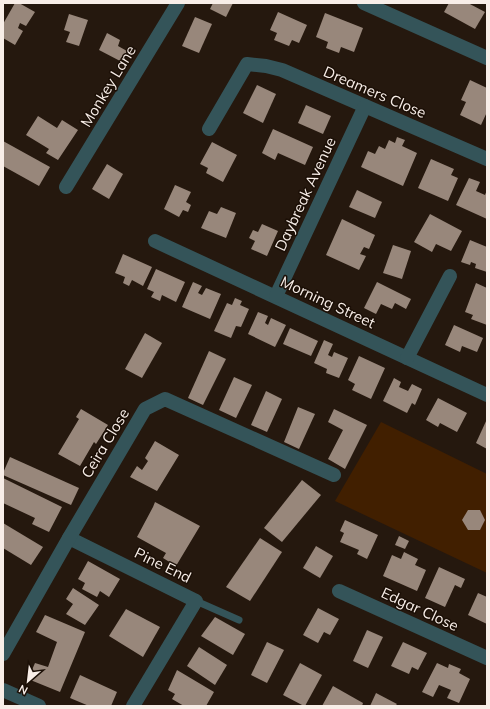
<svg xmlns="http://www.w3.org/2000/svg" width="490" height="709" font-family="Mulish,sans-serif">
<style>
.green{fill:#411f00}
.building{fill:#98877b}
.lines{fill:none;stroke-linecap:round;stroke-linejoin:round}
.service{stroke:#345459;stroke-width:7}
.minor{stroke:#345459;stroke-width:14}
.labels{text-anchor:middle;dominant-baseline:central;stroke-width:3;stroke-linejoin:round;paint-order:stroke}
.street-label{font-size:15px;fill:#f8eee8;stroke:#1b0f06}
</style>
<rect width="100%" height="100%" fill="#25180e"/>
<polygon class="green" points="381,422 487,474 487,573 335,501"/>
<g class="building">
<polygon points="15,3 19,3 35,12 26,26 20,23 18,28 23,31 15,45 3,38 3,24"/>
<polygon points="213,3 233,3 226,17 210,9"/>
<polygon points="449,3 468,3 485,12 475,29 444,12"/>
<polygon points="278,12 307,25 299,43 292,40 289,46 274,40 277,33 270,30"/>
<polygon points="325,13 363,28 354,52 341,47 339,53 326,48 328,42 316,37"/>
<polygon points="69,14 88,20 79,46 66,42 70,32 64,30"/>
<polygon points="195,17 212,24 199,53 182,46"/>
<polygon points="107,33 120,40 118,46 127,51 122,62 99,50"/>
<polygon points="470,80 487,88 487,112 481,125 460,115 466,102 461,100"/>
<polygon points="257,85 276,94 263,123 243,113"/>
<polygon points="306,105 331,116 323,134 298,123"/>
<polygon points="38,116 57,128 62,120 78,130 58,160 46,153 49,149 26,135"/>
<polygon points="273,129 313,147 305,165 278,153 275,160 262,153"/>
<polygon points="397,137 405,140 402,146 417,153 403,186 361,167 368,151 375,154 379,146 385,149 389,140 395,143"/>
<polygon points="3,141 50,167 39,186 3,166"/>
<polygon points="212,142 237,155 223,182 206,173 208,168 200,164"/>
<polygon points="431,159 454,169 451,175 458,178 448,201 418,188"/>
<polygon points="107,164 123,174 109,199 92,189"/>
<polygon points="469,178 480,182 476,191 485,195 487,190 487,219 456,205"/>
<polygon points="175,185 191,192 186,202 191,205 188,212 183,210 179,217 164,209"/>
<polygon points="357,190 382,202 375,218 349,207"/>
<polygon points="221,207 236,213 226,238 201,228 209,211 217,214"/>
<polygon points="430,214 462,231 451,251 436,244 432,252 414,242"/>
<polygon points="342,219 375,235 369,249 364,247 360,254 366,256 359,270 326,255"/>
<polygon points="262,224 278,231 267,256 251,249 255,241 249,238 253,230 258,232"/>
<polygon points="470,240 487,247 487,272 475,268 476,264 471,262 470,265 461,262"/>
<polygon points="393,245 411,251 402,279 383,273"/>
<polygon points="123,254 152,267 143,286 132,280 129,286 123,283 125,277 115,273"/>
<polygon points="156,269 185,282 176,302 162,295 160,301 151,297 154,292 147,289"/>
<polygon points="193,282 202,286 198,293 202,295 206,288 221,294 210,319 182,307"/>
<polygon points="377,282 411,299 406,309 395,303 392,309 381,304 376,314 364,308"/>
<polygon points="476,283 487,288 487,325 471,319 473,315 465,312"/>
<polygon points="235,298 242,301 240,305 249,309 241,327 236,326 231,338 214,331 227,303 232,305"/>
<polygon points="258,312 268,316 265,323 268,325 271,318 286,325 275,347 248,334"/>
<polygon points="454,325 483,338 477,352 462,346 460,352 445,345"/>
<polygon points="290,328 318,341 311,356 283,344"/>
<polygon points="145,333 162,343 142,378 125,369"/>
<polygon points="324,340 333,344 328,355 332,357 334,352 348,358 339,378 326,373 327,369 314,363"/>
<polygon points="209,351 226,359 203,405 188,398"/>
<polygon points="359,356 385,368 371,399 352,390 355,384 348,380"/>
<polygon points="234,377 252,385 236,418 219,410"/>
<polygon points="394,378 401,382 399,387 408,391 412,384 422,389 415,405 412,403 407,413 383,401"/>
<polygon points="266,391 282,399 267,432 251,425"/>
<polygon points="438,398 467,413 457,432 440,423 438,427 426,420"/>
<polygon points="298,407 315,414 299,449 284,442"/>
<polygon points="81,409 108,425 96,444 94,442 80,466 58,454 79,419 76,417"/>
<polygon points="334,409 367,425 345,469 328,459 343,430 328,422"/>
<polygon points="487,419 487,449 476,443"/>
<polygon points="155,441 179,455 157,491 130,477 137,466 142,470 148,461 145,458"/>
<polygon points="10,457 79,488 71,505 3,475 3,473"/>
<polygon points="3,478 62,507 49,532 32,524 35,518 3,503"/>
<polygon points="302,480 321,495 282,542 264,528"/>
<polygon points="155,502 200,526 176,566 163,558 166,553 137,537 153,507"/>
<polygon points="468,510 480,510 485,520 480,530 468,530 462,520"/>
<polygon points="345,520 378,535 367,559 357,554 359,550 340,542 344,533 340,531"/>
<polygon points="3,523 43,547 31,565 3,548"/>
<polygon points="399,536 409,541 405,549 395,545"/>
<polygon points="260,538 282,552 250,601 226,587"/>
<polygon points="316,546 333,556 320,578 303,568"/>
<polygon points="404,552 418,559 415,565 426,570 417,591 383,576 392,555 401,559"/>
<polygon points="88,561 120,579 109,597 100,591 97,597 82,589 85,583 78,579"/>
<polygon points="439,567 465,579 461,588 455,585 445,607 425,598"/>
<polygon points="73,588 99,605 85,625 66,614 73,604 66,599"/>
<polygon points="478,593 487,597 487,624 468,615"/>
<polygon points="318,608 339,619 330,635 324,632 318,643 303,635"/>
<polygon points="126,609 160,627 143,657 109,636"/>
<polygon points="45,615 85,632 60,692 28,679 35,663 48,667 57,642 36,632"/>
<polygon points="215,617 245,634 233,655 201,636"/>
<polygon points="367,630 383,637 368,668 353,661"/>
<polygon points="267,642 284,650 267,683 251,675"/>
<polygon points="403,642 427,653 418,670 412,667 409,674 391,666"/>
<polygon points="199,647 227,665 215,685 187,666"/>
<polygon points="300,663 322,675 305,706 304,706 283,695"/>
<polygon points="437,663 448,668 449,664 461,669 459,673 470,679 459,703 447,698 451,690 439,685 433,697 422,692"/>
<polygon points="177,670 214,692 206,706 184,706 172,699 175,694 168,690"/>
<polygon points="80,675 117,692 111,706 89,706 70,698"/>
<polygon points="333,686 363,703 362,706 322,706"/>
<polygon points="376,693 397,704 395,706 370,706"/>
</g>
<g class="lines">
<polyline class="service" points="196,601 239,620"/>
<g class="minor">
<polyline points="364,3 487,58"/>
<polyline points="209,129 247,64 266,66 282,70 487,159"/>
<polyline points="66,187 178,3"/>
<polyline points="155,241 487,395"/>
<polyline points="276,296 365,106"/>
<polyline points="407,358 450,276"/>
<polyline points="69,538 196,601 133,706"/>
<polyline points="339,591 487,658"/>
<polyline points="3,654 69,538 145,409 165,399 334,475"/>
<polyline points="3,690 39,706"/>
</g>
</g>
<g class="labels">
<g class="street-label">
<text transform="translate(108 86) rotate(-59)">Monkey Lane</text>
<text transform="translate(375 92) rotate(23)">Dreamers Close</text>
<text transform="translate(305 194) rotate(-65)">Daybreak Avenue</text>
<text transform="translate(328 302) rotate(25)">Morning Street</text>
<text transform="translate(105 443) rotate(-59)">Ceira Close</text>
<text transform="translate(163 565) rotate(26)">Pine End</text>
<text transform="translate(420 609) rotate(25)">Edgar Close</text>
</g>
</g>
<rect width="490" height="709" fill="none" stroke="#f8eee8" stroke-width="8"/>
<g transform="translate(28 681) rotate(208)" stroke="#1b0f06" stroke-width="3" paint-order="stroke">
<path d="M0-3L7 15L0 10L-7 15Z" fill="#f8eee8"/>
<text y="-6" font-size="11" font-weight="bold" text-anchor="middle" fill="#f8eee8">N</text>
</g>
</svg>
